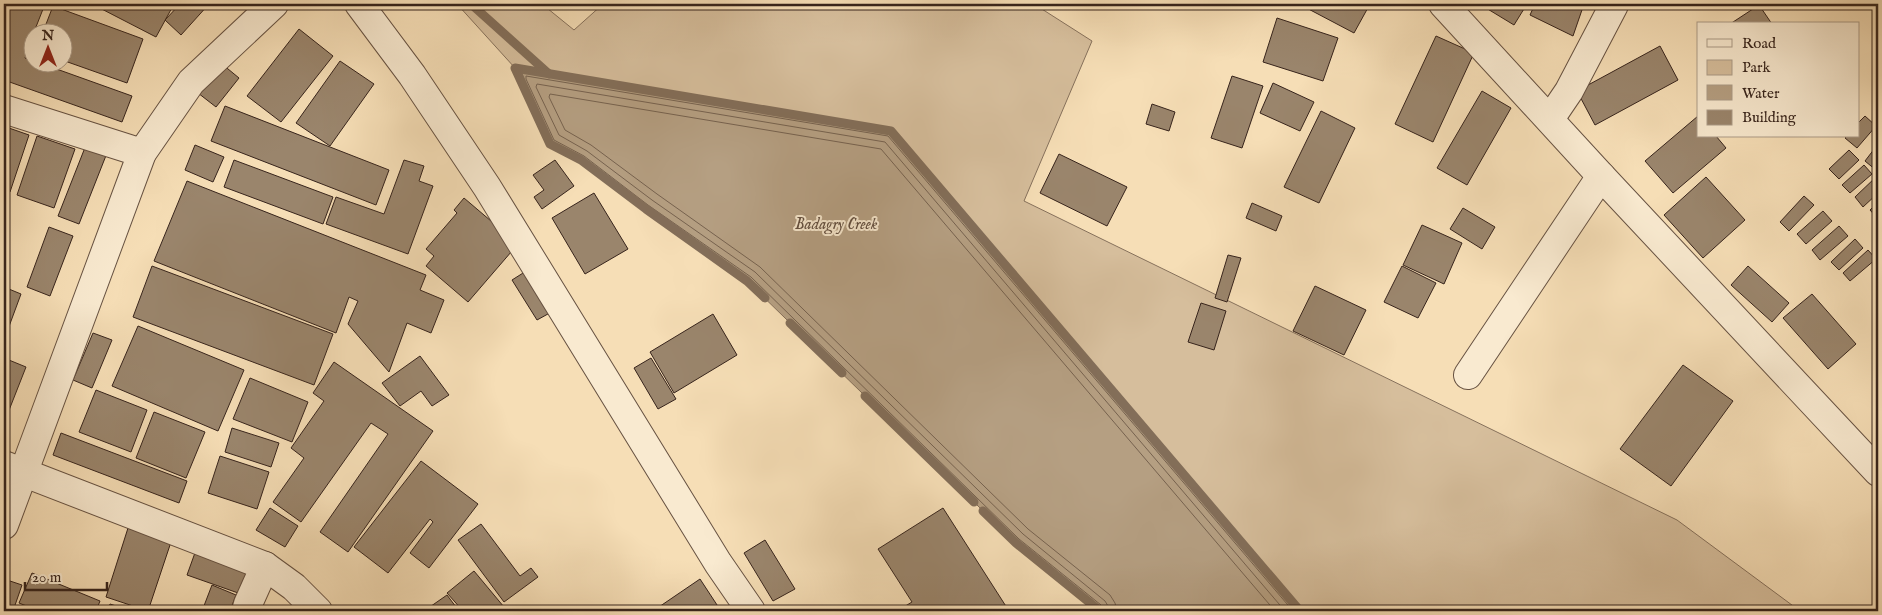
<svg xmlns="http://www.w3.org/2000/svg" width="1882" height="615" font-family="'IM FELL English',serif">
<style>
.green{fill:#d6be9c;stroke:#86715c}
.water{fill:#b59f82;stroke:#836e59}
.lines{fill:none;stroke-linecap:round;stroke-linejoin:round}
.shore{stroke:#76624f;stroke-width:1}
.stream{stroke:#836e59;stroke-width:9}
.building{fill:#9a856c;stroke:#37241c}
.minor-casing{stroke:#675242;stroke-width:30}
.minor{stroke:#f9ead0;stroke-width:28}
.labels{text-anchor:middle;dominant-baseline:central;stroke-width:4;stroke-linejoin:round;paint-order:stroke}
.water-label{font-size:16px;font-style:italic;fill:#634f40;stroke:#f9ead0}
</style>
<rect width="100%" height="100%" fill="#f6deb6"/>
<filter id="stains"><feTurbulence type="fractalNoise" baseFrequency=".004" numOctaves="4"/><feColorMatrix values="0 0 0 0 .2 0 0 0 0 .09 0 0 0 0 .02 0 0 0 .5 -.17"/></filter>
<radialGradient id="worn" r=".72"><stop offset=".6" stop-color="#630" stop-opacity="0"/><stop offset="1" stop-color="#630" stop-opacity=".3"/></radialGradient>
<polygon class="green" points="457,4 542,4 574,30 603,4 1034,4 1092,41 1024,201 1677,520 1800,611 1300,611 891,131 515,68"/>
<polygon class="water" points="515,68 891,131 1300,611 1100,611 1016,543 747,281 646,209 581,160 550,144"/>
<g class="lines">
<g class="shore">
<polyline points="1103,611 1101,605 1019,539 751,277 648,205 584,156 554,140 526,79 526,76 888,136 1293,611"/>
<polyline points="1109,611 1108,606 1105,601 1023,534 755,272 652,200 587,151 559,135 536,87 537,84 885,142 1285,611"/>
<polyline points="1117,611 1115,603 1110,595 1028,529 760,267 657,194 591,145 565,130 549,97 550,94 881,149 1275,611"/>
</g>
<g class="stream">
<polyline points="471,4 549,74"/>
<polyline points="765,298 747,281 646,209 581,160 550,144 515,68 891,131 1300,611"/>
<polyline points="790,323 842,373"/>
<polyline points="865,396 974,502"/>
<polyline points="983,511 1016,543 1100,611"/>
</g>
</g>
<g class="building">
<polygon points="4,4 45,4 34,32 32,32 32,38 25,58 32,61 32,62 37,62 132,96 122,122 4,80"/>
<polygon points="92,4 174,4 156,37"/>
<polygon points="180,4 209,4 181,35 165,20"/>
<polygon points="1299,4 1370,4 1354,33"/>
<polygon points="1488,4 1527,4 1514,25 1486,8"/>
<polygon points="1535,4 1584,4 1573,36 1530,15"/>
<polygon points="1759,5 1772,24 1730,24"/>
<polygon points="53,6 143,39 127,83 62,60 62,32 43,32"/>
<polygon points="1277,18 1338,38 1323,81 1263,62"/>
<polygon points="299,29 333,56 281,122 247,96"/>
<polygon points="1436,36 1474,53 1433,142 1395,124"/>
<polygon points="1660,46 1678,80 1595,125 1577,91"/>
<polygon points="340,61 374,84 330,146 296,123"/>
<polygon points="222,64 239,78 216,107 198,93"/>
<polygon points="1232,76 1263,86 1242,148 1211,138"/>
<polygon points="1273,83 1314,102 1300,131 1260,113"/>
<polygon points="1482,91 1511,108 1467,185 1437,168"/>
<polygon points="1152,104 1175,112 1169,131 1146,124"/>
<polygon points="225,106 389,170 376,205 211,141"/>
<polygon points="1321,111 1355,128 1319,203 1284,187"/>
<polygon points="1698,116 1698,136 1716,136 1726,148 1673,193 1645,161"/>
<polygon points="1865,116 1876,126 1857,148 1845,138 1847,136 1858,136 1858,123"/>
<polygon points="6,127 29,135 10,192 4,190 4,134"/>
<polygon points="37,136 75,149 54,208 17,195"/>
<polygon points="1878,144 1878,170 1877,171 1865,161"/>
<polygon points="86,145 107,153 79,224 58,216"/>
<polygon points="195,145 224,157 213,182 185,170"/>
<polygon points="1849,150 1859,160 1839,179 1829,169"/>
<polygon points="1059,154 1127,187 1107,226 1040,193"/>
<polygon points="234,160 333,197 323,224 224,187"/>
<polygon points="404,160 424,166 419,181 433,186 408,254 326,224 336,197 384,214"/>
<polygon points="555,160 574,186 542,209 534,197 544,190 533,175"/>
<polygon points="1864,165 1872,174 1850,193 1842,185"/>
<polygon points="1877,176 1878,193 1863,207 1855,197"/>
<polygon points="1706,177 1745,220 1703,258 1664,215"/>
<polygon points="187,181 426,275 420,290 444,300 431,333 407,323 389,372 348,324 358,301 349,297 336,333 154,261"/>
<polygon points="594,193 628,249 585,274 552,218"/>
<polygon points="1804,196 1814,205 1789,231 1780,222"/>
<polygon points="464,198 518,244 468,302 426,266 434,256 426,249 457,213 454,210"/>
<polygon points="1878,202 1878,219 1870,210"/>
<polygon points="1252,203 1282,216 1276,231 1246,218"/>
<polygon points="1463,208 1495,227 1482,249 1450,229"/>
<polygon points="1823,211 1832,221 1806,244 1797,234"/>
<polygon points="1422,225 1462,243 1444,284 1403,265"/>
<polygon points="1839,226 1848,236 1820,260 1812,250"/>
<polygon points="49,227 73,236 50,296 27,287"/>
<polygon points="1855,239 1863,248 1839,270 1831,262"/>
<polygon points="1868,250 1876,259 1850,281 1843,273"/>
<polygon points="1228,255 1241,258 1227,302 1215,298"/>
<polygon points="152,266 333,334 314,385 133,317"/>
<polygon points="1402,266 1436,283 1418,318 1384,302"/>
<polygon points="1748,266 1789,303 1772,322 1731,285"/>
<polygon points="531,268 557,309 537,320 512,280"/>
<polygon points="1315,286 1366,310 1344,355 1293,331"/>
<polygon points="4,287 21,294 4,340"/>
<polygon points="1812,294 1856,344 1828,369 1783,318"/>
<polygon points="1201,303 1226,311 1214,350 1188,342"/>
<polygon points="713,314 737,355 674,393 650,352"/>
<polygon points="138,326 244,370 218,431 112,386"/>
<polygon points="93,333 112,340 92,388 73,380"/>
<polygon points="420,356 449,395 432,406 421,391 400,406 382,383"/>
<polygon points="4,358 26,367 4,423"/>
<polygon points="651,358 676,399 658,409 634,368"/>
<polygon points="334,362 433,431 348,552 320,532 388,434 371,423 301,522 273,502 304,458 291,448 324,401 313,393"/>
<polygon points="1683,365 1733,401 1671,486 1620,449"/>
<polygon points="250,378 308,402 292,442 233,419"/>
<polygon points="96,390 147,410 131,452 79,432"/>
<polygon points="154,412 205,432 186,478 136,458"/>
<polygon points="232,428 279,443 271,467 225,452"/>
<polygon points="61,433 187,481 179,503 53,455"/>
<polygon points="220,456 269,472 257,509 208,493"/>
<polygon points="421,461 478,504 429,568 410,553 433,522 430,519 388,573 354,547"/>
<polygon points="270,508 298,526 285,547 256,530"/>
<polygon points="943,508 1009,611 897,611 912,602 878,549"/>
<polygon points="481,524 520,576 531,568 538,577 504,602 458,540"/>
<polygon points="128,528 171,542 148,611 106,597"/>
<polygon points="765,540 795,589 773,601 744,553"/>
<polygon points="196,550 249,568 241,594 187,575"/>
<polygon points="474,571 504,607 500,611 463,611 447,593"/>
<polygon points="32,573 100,601 96,611 39,611 19,603"/>
<polygon points="4,579 22,585 13,611 4,611"/>
<polygon points="700,579 721,611 653,611"/>
<polygon points="212,585 236,595 230,611 202,611"/>
<polygon points="447,595 459,611 424,611"/>
<polygon points="110,604 132,611 107,611"/>
</g>
<g class="lines">
<g class="minor-casing">
<g id="minor">
<polyline points="359,4 412,75 487,187 718,563 751,611"/>
<polyline points="1443,4 1601,176 1878,472"/>
<polyline points="4,109 142,153"/>
<polyline points="1550,119 1569,91 1614,5"/>
<polyline points="1468,375 1601,176"/>
<polyline points="4,465 265,566 294,587 318,611"/>
<polyline points="4,525 142,153 191,82 274,4"/>
<polyline points="246,611 248,604 265,566"/>
</g>
</g>
<use href="#minor" class="minor"/>
</g>
<g class="labels">
<g class="water-label">
<text x="836" y="225">Badagry Creek</text>
</g>
</g>
<rect width="1882" height="615" fill="none" stroke="#f6deb6" stroke-width="20"/>
<rect x="5" y="5" width="1872" height="605" fill="none" stroke="#37241c" stroke-width="2.5"/>
<rect x="10" y="10" width="1862" height="595" fill="none" stroke="#37241c"/>
<rect x="1697" y="22" width="162" height="115" fill="#f9ead0" stroke="#ab9b88"/>
<rect x="1707" y="39" width="25" height="8" fill="#f9ead0" stroke="#ab9b88"/>
<text x="1742" y="48" font-size="15" fill="#37241c">Road</text>
<rect x="1707" y="60" width="25" height="15" fill="#d6be9c" stroke="#ab9b88"/>
<text x="1742" y="72" font-size="15" fill="#37241c">Park</text>
<rect x="1707" y="85" width="25" height="15" fill="#b59f82" stroke="#ab9b88"/>
<text x="1742" y="98" font-size="15" fill="#37241c">Water</text>
<rect x="1707" y="110" width="25" height="15" fill="#9a856c" stroke="#ab9b88"/>
<text x="1742" y="122" font-size="15" fill="#37241c">Building</text>
<g transform="translate(48 48)"><circle r="24" fill="#f9ead0" stroke="#ab9b88"/>
<path d="M0-4L9 19L0 12L-9 19Z" fill="#8f2418"/>
<text y="-8" font-size="14" font-weight="bold" text-anchor="middle" fill="#37241c">N</text>
</g>
<path d="M25 582v8h82v-8" fill="none" stroke="#37241c" stroke-width="2.5"/>
<text x="32" y="582" font-size="15" fill="#37241c" stroke="#f9ead0" stroke-width="4" paint-order="stroke">20 m</text>
<rect width="100%" height="100%" filter="url(#stains)"/>
<rect width="100%" height="100%" fill="url(#worn)"/>
</svg>
